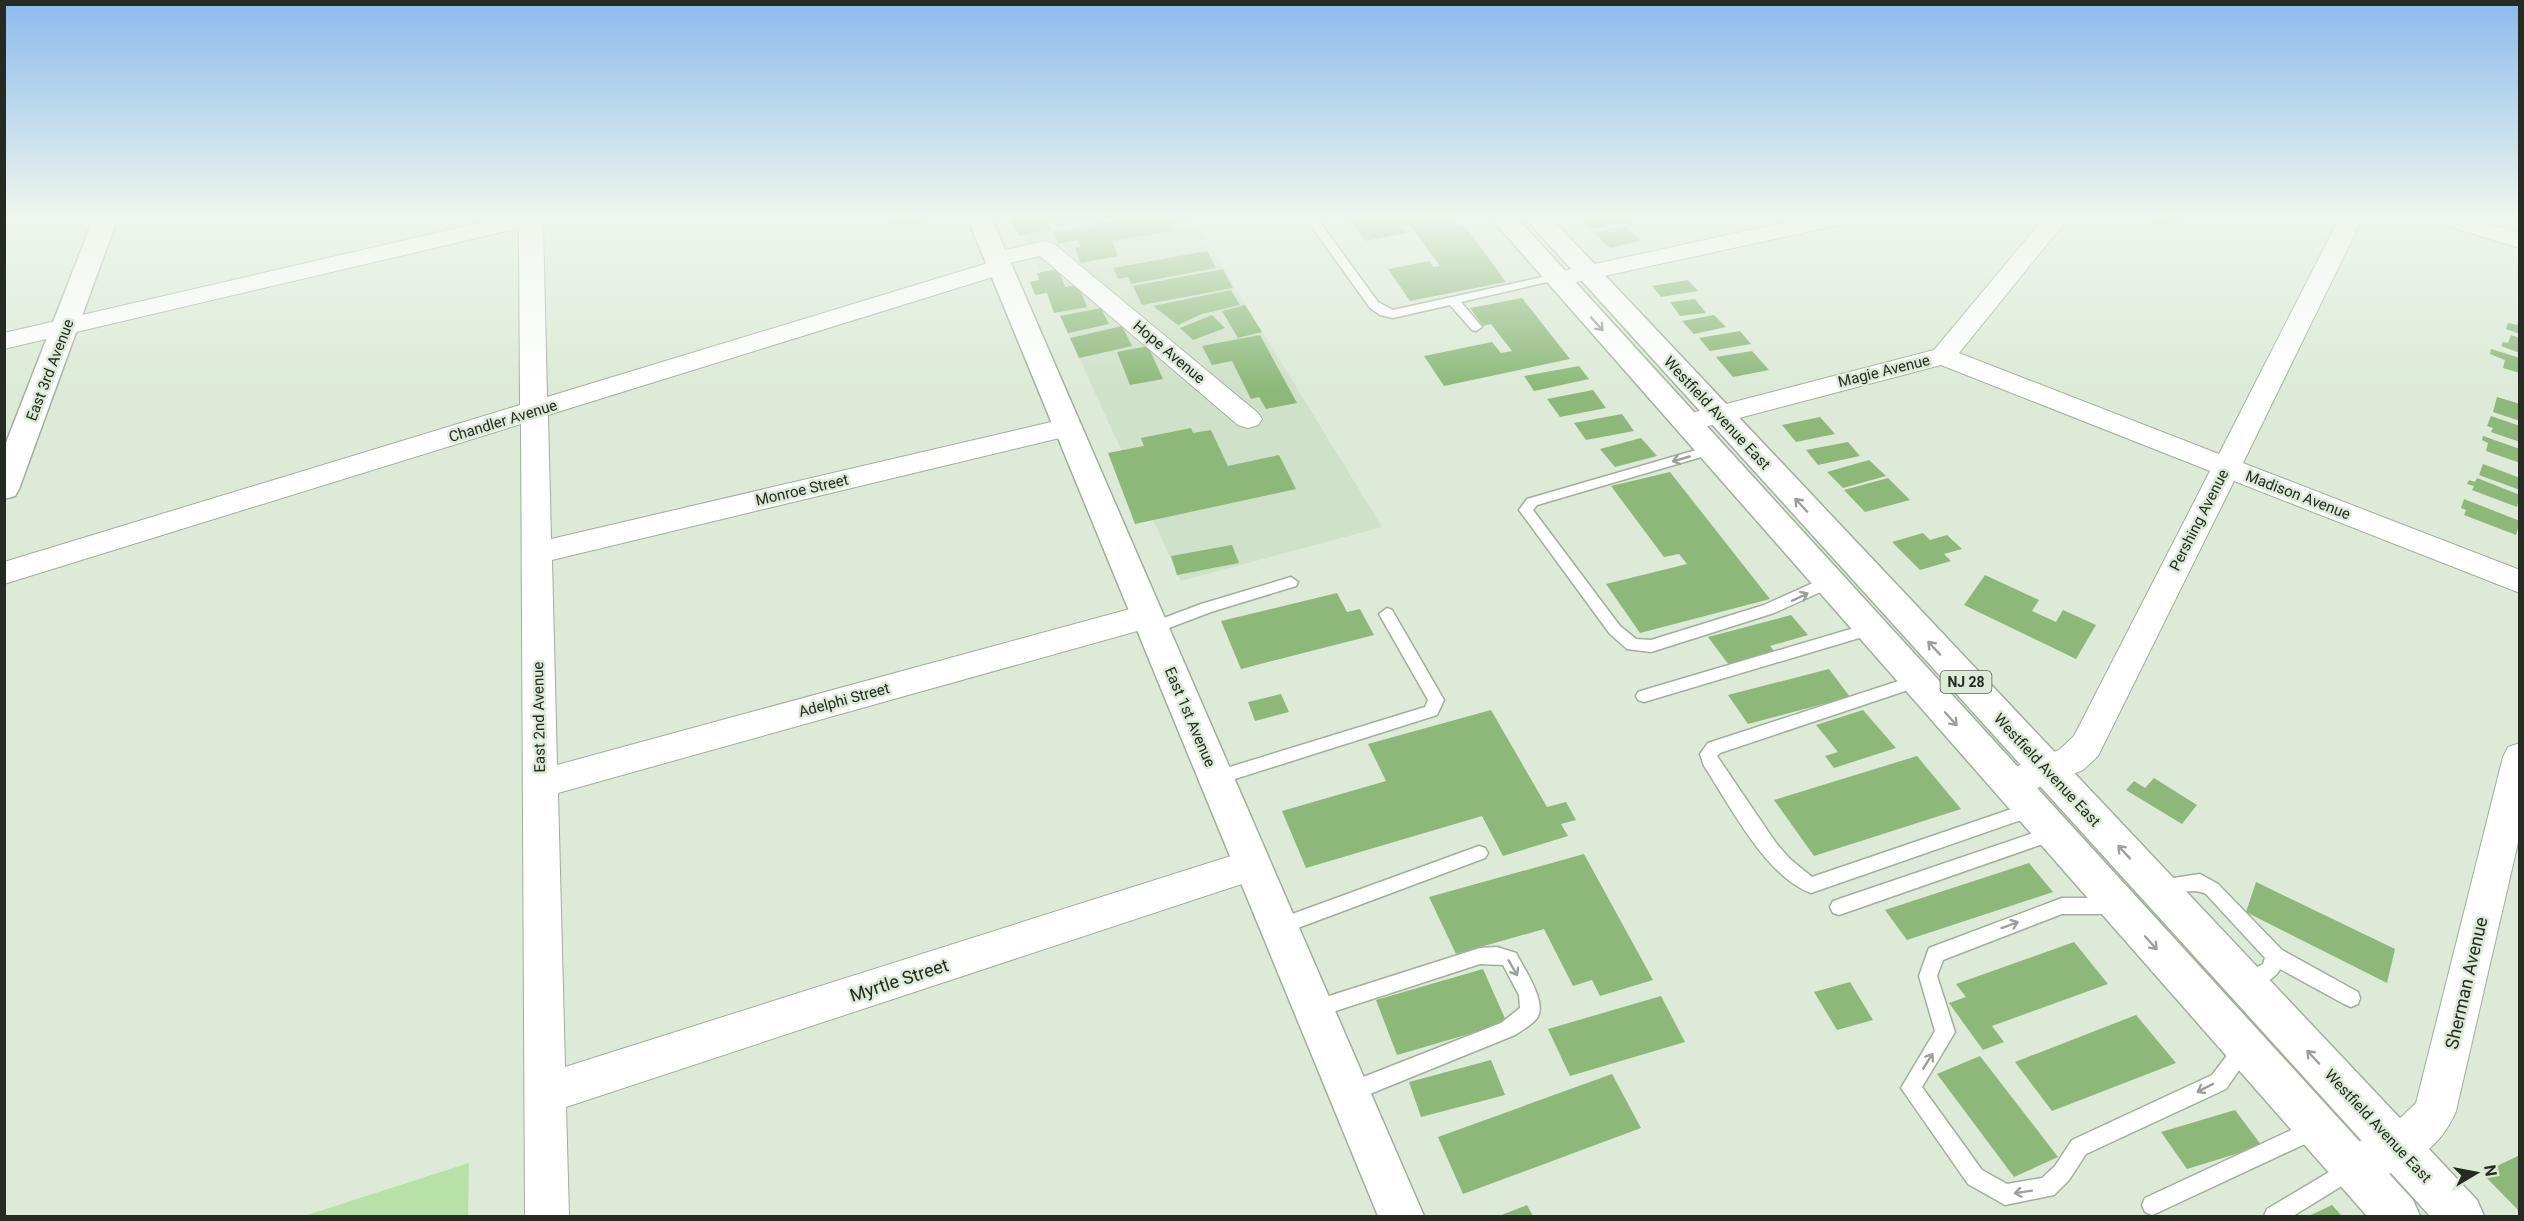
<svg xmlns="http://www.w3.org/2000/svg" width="2524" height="1221" font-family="Roboto,sans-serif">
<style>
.built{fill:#cfe1c8}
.green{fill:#b8e1a7}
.building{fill:#8db87a}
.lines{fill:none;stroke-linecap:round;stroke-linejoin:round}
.service-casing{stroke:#a1ae9c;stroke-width:3}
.minor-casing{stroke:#a1ae9c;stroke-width:2}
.tertiary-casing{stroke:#a1ae9c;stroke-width:3}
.primary-casing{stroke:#a1ae9c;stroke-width:3}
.service{fill:#fff;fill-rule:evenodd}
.minor{fill:#fff;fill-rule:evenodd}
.tertiary{fill:#fff;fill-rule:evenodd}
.primary{fill:#fff;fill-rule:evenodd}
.oneway{stroke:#9d9f9c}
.labels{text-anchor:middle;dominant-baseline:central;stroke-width:5;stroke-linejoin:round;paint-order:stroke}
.shield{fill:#dcead7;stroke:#5c6459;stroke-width:1.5}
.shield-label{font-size:14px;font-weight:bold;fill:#252a23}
.street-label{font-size:15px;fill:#252a23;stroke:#dcead7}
.near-street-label{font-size:18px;fill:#252a23;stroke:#dcead7}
</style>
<rect width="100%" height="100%" fill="#dcead7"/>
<polygon class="built" points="1015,217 1192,217 1382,527 1181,581"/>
<polygon class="green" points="469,1163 468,1216 304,1216"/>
<g class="building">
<polygon points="893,217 931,217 932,220 895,226"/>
<polygon points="1022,217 1057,217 1058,219 1046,222 1051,229 1020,236 1010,220"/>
<polygon points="1137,217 1167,217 1173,231 1112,241 1118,256 1081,263 1075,248 1081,247 1078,240 1058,244 1054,232"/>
<polygon points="1348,217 1452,217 1459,227 1465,226 1506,282 1410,301 1388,269 1429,261 1434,267 1440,266 1410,225 1402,227 1407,233 1365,241"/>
<polygon points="1580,217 1623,217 1628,223 1589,229"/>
<polygon points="2141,217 2173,217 2179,219 2176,223 2169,220 2165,226"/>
<polygon points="1625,226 1641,241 1610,248 1594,233"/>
<polygon points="1207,251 1216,268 1131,284 1128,277 1118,279 1113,268"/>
<polygon points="1058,269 1065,287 1078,285 1087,307 1054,313 1047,293 1035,295 1030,282 1039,280 1037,273"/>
<polygon points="1223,269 1233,288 1142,305 1133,286"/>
<polygon points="1688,280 1698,291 1661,297 1652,286"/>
<polygon points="1231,290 1240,305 1202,314 1178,325 1153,306"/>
<polygon points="1522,298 1570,359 1444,386 1424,356 1492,342 1501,353 1512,351 1491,324 1483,326 1470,308"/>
<polygon points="1695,299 1706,313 1680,316 1670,302"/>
<polygon points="1245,305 1262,332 1238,338 1222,311"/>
<polygon points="1101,308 1109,324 1068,333 1060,316"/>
<polygon points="1212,315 1225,328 1193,340 1180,328"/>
<polygon points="1714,315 1726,327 1694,334 1682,321"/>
<polygon points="2520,319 2520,334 2506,329 2508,323 2517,325"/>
<polygon points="1122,326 1132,346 1079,358 1070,338"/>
<polygon points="1740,331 1751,344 1710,351 1699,338"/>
<polygon points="1260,335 1297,403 1266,409 1259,397 1251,399 1232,361 1212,365 1202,346"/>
<polygon points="2511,335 2520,338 2520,353 2501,346 2503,342 2508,343"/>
<polygon points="1148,346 1163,379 1130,385 1117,352"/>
<polygon points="2491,349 2520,358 2520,373 2503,368 2505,360 2490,354"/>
<polygon points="1752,351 1769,370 1733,377 1716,357"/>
<polygon points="1579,366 1589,379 1534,391 1524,376"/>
<polygon points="1593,390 1606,408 1560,417 1547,399"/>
<polygon points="2497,397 2520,404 2520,421 2493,412"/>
<polygon points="1622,414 1634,431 1586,440 1574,423"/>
<polygon points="2491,416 2520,426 2520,442 2491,432 2493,428 2487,426"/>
<polygon points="1820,417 1835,434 1796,442 1782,425"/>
<polygon points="1191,428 1193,433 1211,430 1228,466 1279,455 1296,489 1135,524 1108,453 1144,446 1141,438"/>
<polygon points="2483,436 2520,449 2520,463 2486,451 2488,443 2482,440"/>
<polygon points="1641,438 1657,456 1615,467 1600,449"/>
<polygon points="1848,442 1860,456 1818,465 1806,450"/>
<polygon points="1869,460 1886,476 1843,488 1827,472"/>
<polygon points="2483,464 2520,478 2520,490 2479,475"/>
<polygon points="1670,472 1770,599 1640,633 1606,584 1687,564 1679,554 1664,557 1611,486"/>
<polygon points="1888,478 1910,500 1865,512 1844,490"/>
<polygon points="2477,478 2520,495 2517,507 2472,490 2474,486 2467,484 2469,480 2475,482"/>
<polygon points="2464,499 2520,521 2516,535 2464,515 2466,510 2461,508"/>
<polygon points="1923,533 1930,540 1947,535 1962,549 1944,554 1951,561 1920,570 1892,542"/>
<polygon points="1232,545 1239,563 1177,575 1171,556"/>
<polygon points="1985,575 2039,600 2032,611 2056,622 2063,610 2096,625 2076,659 1964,605"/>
<polygon points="1337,593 1347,612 1360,609 1374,635 1241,669 1221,621"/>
<polygon points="1791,615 1808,635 1770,646 1775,652 1729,665 1708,637"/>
<polygon points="1829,669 1850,697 1748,724 1728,695"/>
<polygon points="1281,694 1289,712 1255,721 1248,702"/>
<polygon points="1491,710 1547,807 1566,802 1576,820 1561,824 1568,836 1503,856 1482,816 1306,868 1282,811 1386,781 1368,744"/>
<polygon points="1863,710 1896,748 1834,768 1825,756 1838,752 1816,725"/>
<polygon points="1917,756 1961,809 1814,856 1774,800"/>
<polygon points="2154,778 2197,805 2182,824 2126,790 2134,781 2145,788"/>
<polygon points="1584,854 1653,980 1600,996 1592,980 1573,986 1544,929 1456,954 1429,897"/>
<polygon points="2029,863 2053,892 1907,940 1885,910"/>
<polygon points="2256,882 2395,949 2387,983 2246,912"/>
<polygon points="2074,942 2108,984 1992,1026 2004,1042 1983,1050 1949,1003 1966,997 1956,984"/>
<polygon points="1483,969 1507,1023 1397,1055 1376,1000"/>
<polygon points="1850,982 1873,1020 1837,1030 1814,992"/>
<polygon points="1661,996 1685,1042 1570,1076 1548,1029"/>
<polygon points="2136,1015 2176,1063 2052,1111 2015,1062"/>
<polygon points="1980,1056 2058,1157 2014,1177 1937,1074"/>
<polygon points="1491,1060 1505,1095 1421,1117 1409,1082"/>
<polygon points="1612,1074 1641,1128 1463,1194 1438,1137"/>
<polygon points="2235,1110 2262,1146 2187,1169 2161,1132"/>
<polygon points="2520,1155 2520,1212 2482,1173"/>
<polygon points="1527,1205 1533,1216 1499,1216"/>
<polygon points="2332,1205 2342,1216 2309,1216"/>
</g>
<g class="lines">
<g class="service-casing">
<g id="service">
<polygon points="1305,217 1316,217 1378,302 1393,310 1556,274 1562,277 1560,279 1461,302 1482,327 1476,331 1472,330 1450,305 1393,318 1380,315 1370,308"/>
<polygon points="1710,446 1715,447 1717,450 1715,453 1537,505 1533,510 1620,626 1636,639 1651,640 1764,605 1824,578 1829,577 1836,582 1834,586 1774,613 1651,652 1627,649 1610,634 1519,510 1527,499"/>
<polygon points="1291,577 1298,582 1296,586 1211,612 1153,634 1145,628 1148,624 1201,604"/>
<polygon points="1387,608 1392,610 1444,700 1437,715 1216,785 1210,783 1208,778 1210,773 1425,707 1428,700 1379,614"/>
<polygon points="1871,623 1876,625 1879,629 1876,633 1644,702 1638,700 1636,696 1638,692 1644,690"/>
<path d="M1917,675l6,2 2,4 -2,4 -203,68 -3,3 59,87 14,16 22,18 220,-75 6,2 2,5 -2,5 -227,79c-46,-17 -81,-88 -107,-127l-4,-12 8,-11z"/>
<polygon points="2054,826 2060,828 2063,833 2060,838 1839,915 1833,913 1830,907 1833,901 1839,899"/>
<polygon points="1479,846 1485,848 1488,853 1485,858 1279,935 1273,933 1270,927 1273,921"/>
<path d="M2200,874l18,10 64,66 76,42 2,6 -2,6 -7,3 -7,-3 -64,-35c-5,11 -23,18 -35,23l-7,-3 -2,-6 2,-6 25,-13 2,-6 -59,-64c-17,-9 -35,6 -52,-1l-3,-5 3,-5 6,-3z"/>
<polygon points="2062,898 2113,898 2119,900 2122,906 2119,912 2113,914 2062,914 1943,960 1937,976 1955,1032 1922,1087 1982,1170 2007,1184 2042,1178 2055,1166 2072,1140 2212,1075 2238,1041 2245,1038 2252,1041 2255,1047 2226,1089 2086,1154 2069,1180 2054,1195 2005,1205 1968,1184 1901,1088 1935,1031 1919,976 1929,948"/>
<path d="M1497,947l19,6c7,14 32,50 21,65 -5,7 -15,12 -22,17l-165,67 -7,-3 -3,-7 3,-7 158,-62 19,-15 -1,-13 -16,-30 -23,-1 -166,54 -7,-3 -2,-6 2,-6 173,-55z"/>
<polygon points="2315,1119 2322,1122 2325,1129 2322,1136 2159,1212 2152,1215 2145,1212 2142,1205 2145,1198"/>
<polygon points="2351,1159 2358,1162 2361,1169 2358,1176 2293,1216 2264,1216 2267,1209"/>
</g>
</g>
<g class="minor-casing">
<g id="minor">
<polygon points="505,217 548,217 543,223 547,397 988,263 985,259 988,254 1045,241 1053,243 1258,413 1262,419 1258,425 1248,428 1238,425 1040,256 1010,263 1012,267 1009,272 548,415 551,539 1068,418 1078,421 1082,427 1078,433 1068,436 552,560 557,765 1148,604 1159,608 1164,616 1159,624 1148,628 558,793 565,1067 1253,849 1266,854 1271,865 1266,876 566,1107 569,1216 525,1216 521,424 4,584 4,562 520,405 519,228 4,349 4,333"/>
<polygon points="1810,217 1855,217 1852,222 1844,224 1558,286 1549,284 1546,279 1549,274 1558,272"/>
<polygon points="2045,217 2069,217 1959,353 2219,454 2340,217 2363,217 2243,463 2520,570 2520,593 2234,481 2098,756 2083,770 2022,794 2010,798 1998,794 1992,784 1998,774 2059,750 2074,736 2210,471 1941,365 1686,432 1676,429 1672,423 1676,417 1934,350"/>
<polygon points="2431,217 2467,217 2520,233 2520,248 2434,222"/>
<path d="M2520,743v91l-64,277c-19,46 -59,60 -102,78l-15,-7 -7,-15 7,-15 56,-29 21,-20 87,-346 5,-10z"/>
</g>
</g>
<g class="tertiary-casing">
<g id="tertiary">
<polygon points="94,217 118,217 19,489 15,496 4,499 4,448"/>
<polygon points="967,217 991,217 1424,1216 1378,1216"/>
</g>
</g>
<g class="primary-casing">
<g id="primary">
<polygon points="1490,217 1516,217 2413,1200 2420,1216 2367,1216"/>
<polygon points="1524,217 1550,217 2477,1200 2484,1216 2430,1216"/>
</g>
</g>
<use href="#service" class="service"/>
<use href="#minor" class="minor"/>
<use href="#tertiary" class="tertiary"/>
<use href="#primary" class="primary"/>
</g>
<defs><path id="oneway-shaft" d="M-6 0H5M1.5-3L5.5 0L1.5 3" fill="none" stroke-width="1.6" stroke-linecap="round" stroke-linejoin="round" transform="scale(1.5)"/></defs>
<g class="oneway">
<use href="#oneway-shaft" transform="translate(1597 324) rotate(48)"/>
<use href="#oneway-shaft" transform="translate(1681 459) rotate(164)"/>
<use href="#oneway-shaft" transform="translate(1801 505) rotate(-133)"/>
<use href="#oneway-shaft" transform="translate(1800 597) rotate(-25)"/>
<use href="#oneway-shaft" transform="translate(1934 648) rotate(-133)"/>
<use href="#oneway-shaft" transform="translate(1951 719) rotate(48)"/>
<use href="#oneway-shaft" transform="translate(2124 852) rotate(-133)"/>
<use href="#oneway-shaft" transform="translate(2010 925) rotate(-20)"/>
<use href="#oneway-shaft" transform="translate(2151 943) rotate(48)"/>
<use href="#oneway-shaft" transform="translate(1513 968) rotate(60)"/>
<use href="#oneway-shaft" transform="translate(2313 1057) rotate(-133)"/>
<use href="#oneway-shaft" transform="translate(1928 1061) rotate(-58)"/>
<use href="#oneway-shaft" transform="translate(2205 1088) rotate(153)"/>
<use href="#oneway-shaft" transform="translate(2023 1192) rotate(171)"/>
</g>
<linearGradient id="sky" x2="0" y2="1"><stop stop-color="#8cbaed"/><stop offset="0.56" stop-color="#eff6ed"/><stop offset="1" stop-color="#eff6ed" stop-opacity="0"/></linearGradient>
<rect width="2524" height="388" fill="url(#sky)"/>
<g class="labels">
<rect class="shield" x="1940.5" y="671" width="51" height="22" rx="4.5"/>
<g class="shield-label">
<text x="1966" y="682">NJ 28</text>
</g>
<g class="street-label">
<text transform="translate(1169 352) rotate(40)">Hope Avenue</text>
<text transform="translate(50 370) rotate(-69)">East 3rd Avenue</text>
<text transform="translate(1884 371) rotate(-14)">Magie Avenue</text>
<text transform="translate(1717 413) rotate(47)">Westfield Avenue East</text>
<text transform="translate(503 421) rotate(-17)">Chandler Avenue</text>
<text transform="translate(802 490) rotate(-13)">Monroe Street</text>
<text transform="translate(2298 495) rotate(21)">Madison Avenue</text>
<text transform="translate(2199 520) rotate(-63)">Pershing Avenue</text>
<text transform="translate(844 700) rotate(-15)">Adelphi Street</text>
<text transform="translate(539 717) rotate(-91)">East 2nd Avenue</text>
<text transform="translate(1190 717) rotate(67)">East 1st Avenue</text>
<text transform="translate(2047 770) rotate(47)">Westfield Avenue East</text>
<text transform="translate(2378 1126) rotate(47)">Westfield Avenue East</text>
</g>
<g class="near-street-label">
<text transform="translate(899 980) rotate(-18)">Myrtle Street</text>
<text transform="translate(2466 983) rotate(-77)">Sherman Avenue</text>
</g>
</g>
<rect width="2524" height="1221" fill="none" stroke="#252a23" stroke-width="12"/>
<g transform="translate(2476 1173) rotate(80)" stroke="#dcead7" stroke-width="4.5" paint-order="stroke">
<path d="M0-4.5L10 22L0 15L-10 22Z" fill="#252a23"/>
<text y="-9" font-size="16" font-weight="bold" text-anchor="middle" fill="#252a23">N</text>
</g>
</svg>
